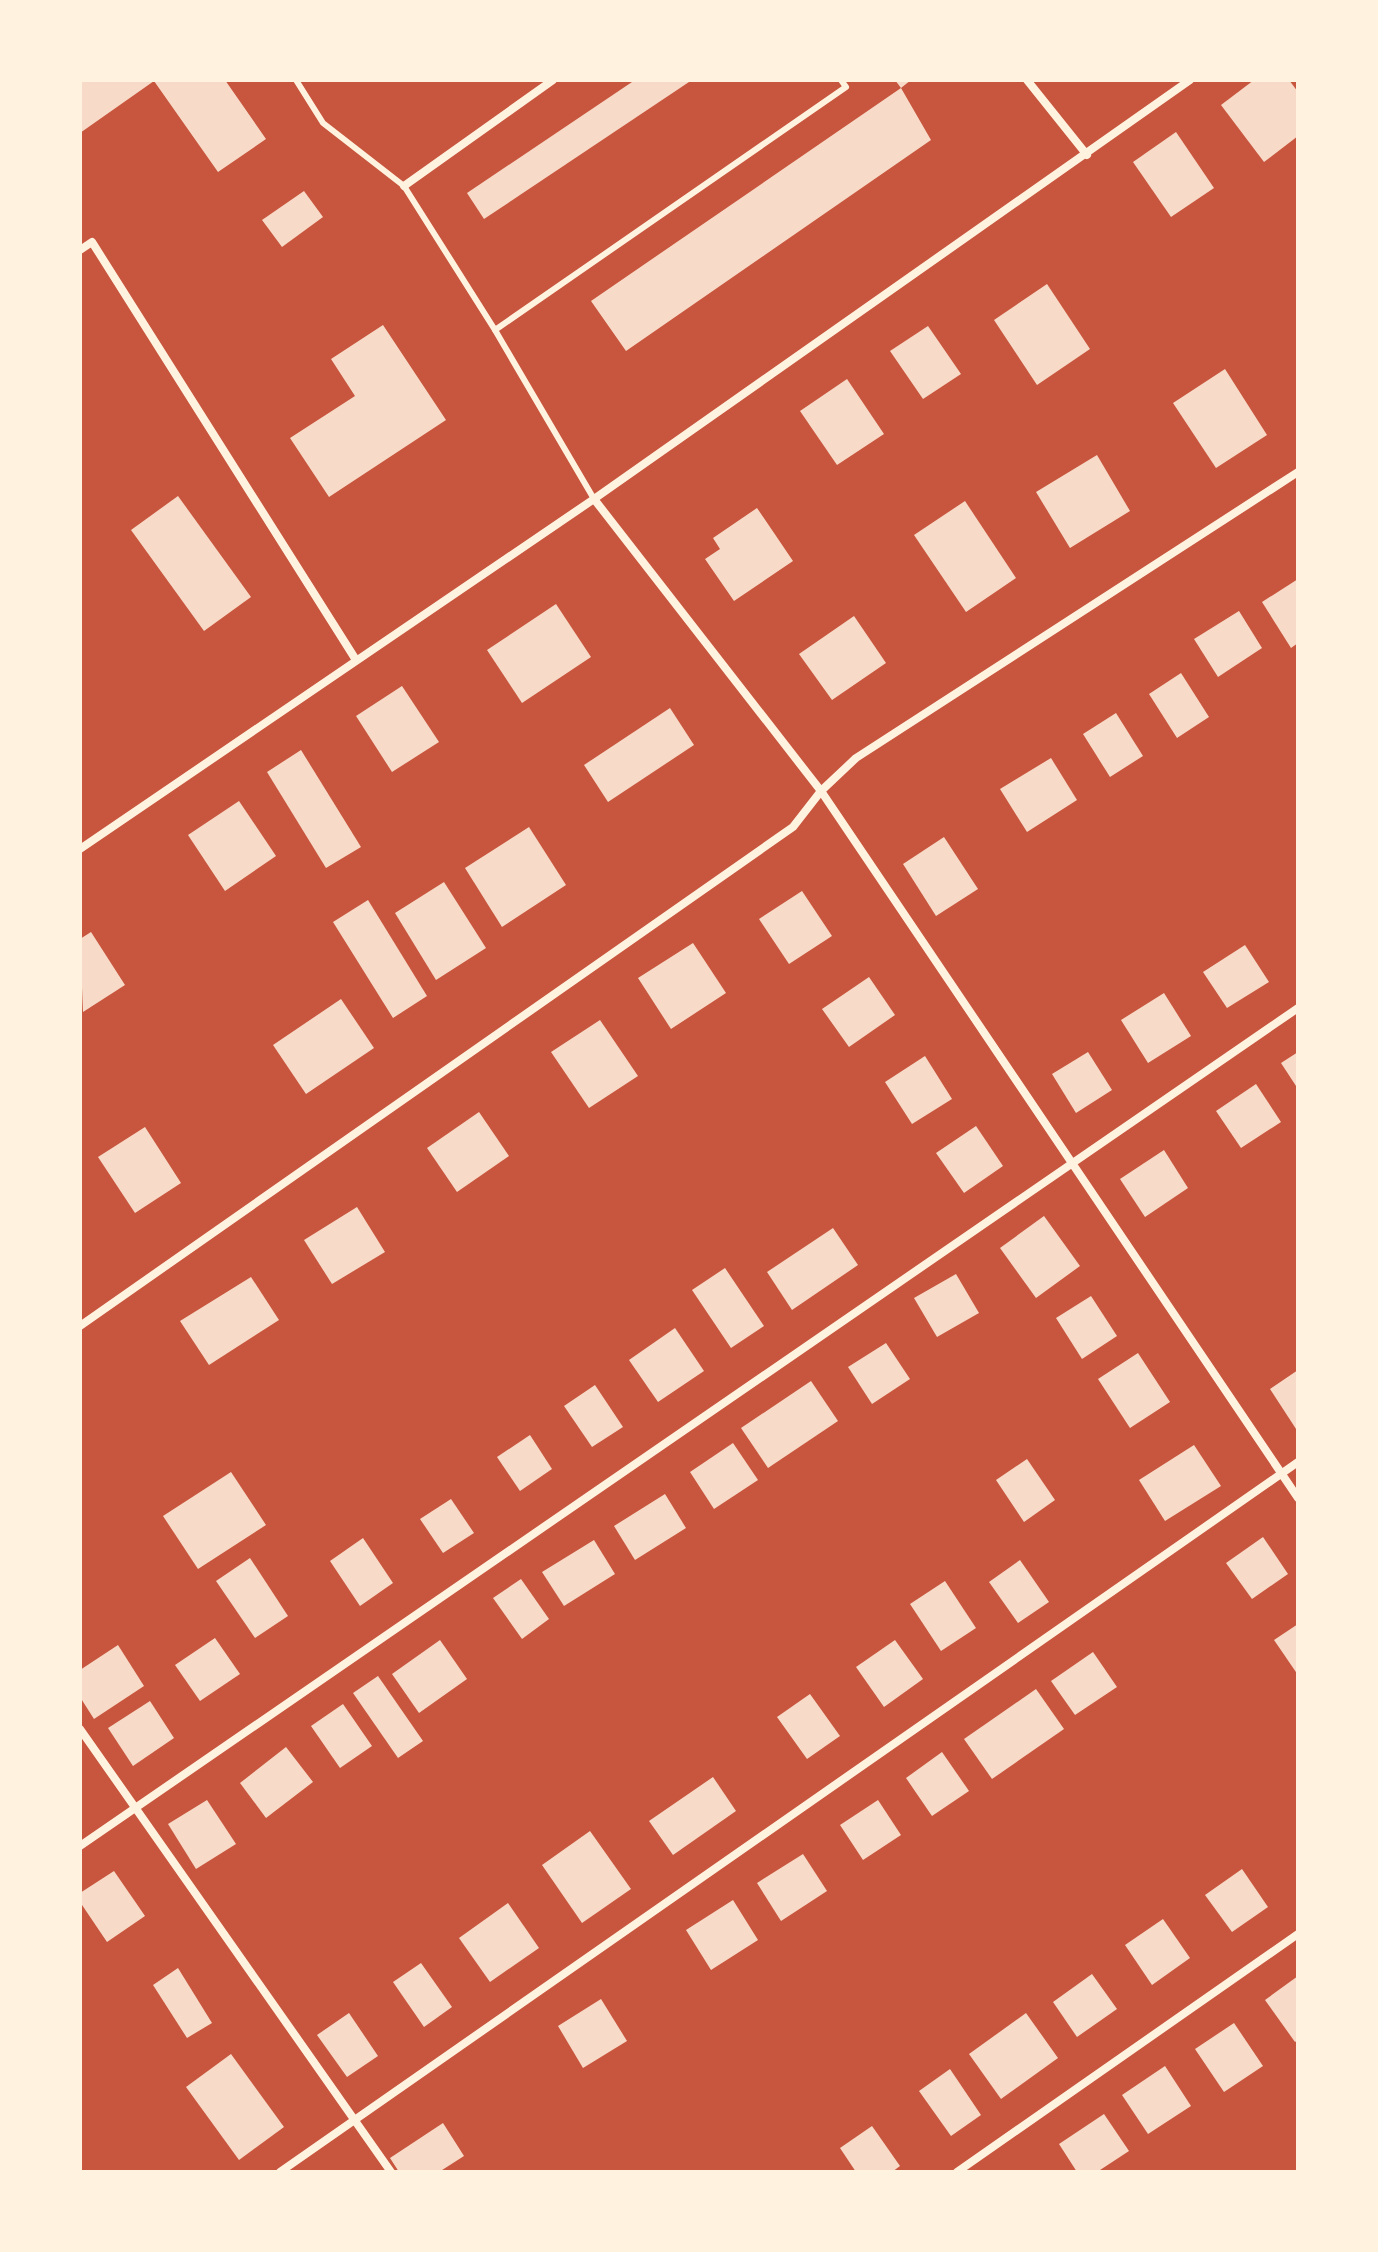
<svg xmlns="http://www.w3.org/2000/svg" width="1378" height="2252" font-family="Barlow,sans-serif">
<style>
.building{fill:#f7dbc8}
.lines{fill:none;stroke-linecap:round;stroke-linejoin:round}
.service{stroke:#fff3e0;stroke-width:6}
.minor{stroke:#fff3e0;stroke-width:8}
</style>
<rect width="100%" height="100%" fill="#c8553d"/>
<g class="building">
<polygon points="80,80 225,80 266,139 218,172 154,81 80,133"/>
<polygon points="635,80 692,80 484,219 467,193"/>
<polygon points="895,80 911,80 901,88 931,140 626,351 591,301 901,88"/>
<polygon points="1254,80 1289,80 1298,92 1298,136 1264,162 1221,105"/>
<polygon points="1176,132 1214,188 1171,217 1133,162"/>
<polygon points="304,191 323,217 282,247 262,220"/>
<polygon points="1047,284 1090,349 1037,385 994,320"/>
<polygon points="383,325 446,420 329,497 290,438 355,396 331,359"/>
<polygon points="928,326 961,374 923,399 890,351"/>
<polygon points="1225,369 1267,435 1216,468 1173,403"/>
<polygon points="847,379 884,434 837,465 800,411"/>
<polygon points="1097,455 1130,511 1070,548 1036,492"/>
<polygon points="178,496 251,597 204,631 131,530"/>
<polygon points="965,501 1016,578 966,612 914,535"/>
<polygon points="757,508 793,561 734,601 705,559 720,549 713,538"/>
<polygon points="1298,579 1298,643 1291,648 1262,602"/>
<polygon points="556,604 591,657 522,703 487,650"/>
<polygon points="1239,611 1262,648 1218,677 1194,639"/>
<polygon points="854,616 886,663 832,700 799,654"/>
<polygon points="1181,673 1209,717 1177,738 1149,694"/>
<polygon points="402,686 439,742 392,772 356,716"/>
<polygon points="670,708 694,745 608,802 584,765"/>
<polygon points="1116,713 1143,756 1110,777 1083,734"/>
<polygon points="301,750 361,847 326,868 267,772"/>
<polygon points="1051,758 1077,800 1027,832 1000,789"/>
<polygon points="239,801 276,856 225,891 188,835"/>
<polygon points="529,827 566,885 502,927 465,868"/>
<polygon points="944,837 978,889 936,916 903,864"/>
<polygon points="444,882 486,948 436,980 395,913"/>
<polygon points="802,891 832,936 789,964 759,919"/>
<polygon points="368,900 427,996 393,1018 333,922"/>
<polygon points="91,932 125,985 83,1012 80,939"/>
<polygon points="693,943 726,993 671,1029 638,978"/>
<polygon points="1245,945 1269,982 1227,1008 1203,972"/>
<polygon points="869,977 895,1015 849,1047 822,1009"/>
<polygon points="1164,993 1191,1036 1148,1063 1121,1020"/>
<polygon points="341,999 374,1048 306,1094 273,1045"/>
<polygon points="600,1020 638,1076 589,1108 551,1052"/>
<polygon points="1088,1052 1112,1090 1076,1113 1052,1074"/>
<polygon points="1298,1052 1298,1089 1281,1063"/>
<polygon points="925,1056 952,1099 912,1124 885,1082"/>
<polygon points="1256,1084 1281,1122 1241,1148 1216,1111"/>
<polygon points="479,1112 509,1156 457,1192 427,1148"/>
<polygon points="976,1126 1003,1166 964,1193 936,1153"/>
<polygon points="145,1127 181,1183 135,1213 98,1157"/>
<polygon points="1164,1150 1188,1188 1145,1217 1120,1179"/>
<polygon points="357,1207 385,1252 332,1284 304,1240"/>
<polygon points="1044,1216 1080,1266 1036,1298 1000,1248"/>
<polygon points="833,1228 858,1265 792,1310 767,1272"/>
<polygon points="725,1268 764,1326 731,1348 692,1290"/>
<polygon points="956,1274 979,1313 937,1337 914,1298"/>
<polygon points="251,1277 279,1320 209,1365 180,1321"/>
<polygon points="1091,1296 1117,1336 1082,1359 1056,1318"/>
<polygon points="675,1328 704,1371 658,1402 629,1360"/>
<polygon points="886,1343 910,1379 872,1404 848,1367"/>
<polygon points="1138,1353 1170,1402 1130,1428 1098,1379"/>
<polygon points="1298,1370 1298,1432 1270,1389"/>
<polygon points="811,1381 838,1421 768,1468 741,1428"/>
<polygon points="595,1385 623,1427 592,1447 564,1406"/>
<polygon points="530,1435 552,1469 520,1491 497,1457"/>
<polygon points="733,1443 758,1480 714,1509 690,1472"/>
<polygon points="1194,1445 1221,1486 1165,1521 1139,1480"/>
<polygon points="1027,1459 1055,1500 1024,1522 996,1480"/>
<polygon points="231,1472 266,1525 198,1569 163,1516"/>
<polygon points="665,1494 686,1528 635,1560 614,1526"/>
<polygon points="451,1499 474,1533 443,1553 420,1519"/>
<polygon points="1263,1537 1288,1574 1252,1599 1226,1563"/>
<polygon points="363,1538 393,1583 360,1606 330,1561"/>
<polygon points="594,1540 615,1574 564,1606 542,1572"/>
<polygon points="250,1558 288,1616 255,1638 216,1581"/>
<polygon points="1020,1560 1049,1602 1018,1623 989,1582"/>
<polygon points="521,1579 549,1619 522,1639 493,1598"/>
<polygon points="945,1581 976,1628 941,1651 910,1604"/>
<polygon points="1298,1624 1298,1675 1274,1640"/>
<polygon points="215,1638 240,1674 200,1701 175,1665"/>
<polygon points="440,1640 467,1679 419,1713 392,1674"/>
<polygon points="895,1640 923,1679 884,1707 856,1667"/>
<polygon points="118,1645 144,1686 94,1719 80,1697 80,1670"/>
<polygon points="1093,1652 1117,1687 1075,1715 1051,1681"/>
<polygon points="378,1676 423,1741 398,1758 353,1693"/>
<polygon points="1036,1689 1064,1729 992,1779 964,1739"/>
<polygon points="810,1694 840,1736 807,1759 777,1717"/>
<polygon points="150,1701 174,1738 133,1766 108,1728"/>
<polygon points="343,1704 372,1746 340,1768 311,1726"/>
<polygon points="286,1747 313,1782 266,1818 240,1783"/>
<polygon points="942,1752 969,1791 932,1816 906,1778"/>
<polygon points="713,1777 736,1811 673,1855 649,1821"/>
<polygon points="207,1800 236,1844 196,1869 168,1824"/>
<polygon points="878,1800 901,1835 863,1860 840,1825"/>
<polygon points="590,1831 631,1889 582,1923 542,1865"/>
<polygon points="803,1854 827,1891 781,1921 757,1883"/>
<polygon points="1242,1869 1268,1907 1232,1932 1205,1895"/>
<polygon points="114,1871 145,1916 107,1942 80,1902 80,1893"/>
<polygon points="733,1900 758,1940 711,1970 686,1930"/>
<polygon points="508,1903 539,1948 490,1982 459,1938"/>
<polygon points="1163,1919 1190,1958 1152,1985 1125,1945"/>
<polygon points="421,1963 452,2007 424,2027 393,1982"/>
<polygon points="178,1968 212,2023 187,2038 153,1985"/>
<polygon points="1092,1974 1117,2009 1077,2037 1053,2002"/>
<polygon points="1298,1976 1298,2040 1295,2042 1265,2000"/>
<polygon points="601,1999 627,2041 583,2068 558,2026"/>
<polygon points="349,2013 378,2056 347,2077 317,2035"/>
<polygon points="1026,2013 1058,2058 1001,2099 969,2054"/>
<polygon points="1234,2023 1263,2066 1224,2092 1195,2049"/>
<polygon points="231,2054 284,2127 239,2160 186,2087"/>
<polygon points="1165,2066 1191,2106 1148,2134 1122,2095"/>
<polygon points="950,2069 981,2115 951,2136 919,2091"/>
<polygon points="1104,2114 1129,2151 1097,2172 1077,2172 1059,2144"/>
<polygon points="443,2123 464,2156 439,2172 399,2172 390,2158"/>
<polygon points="872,2126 900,2166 892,2172 856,2172 840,2148"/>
</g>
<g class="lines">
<g class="service">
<polyline points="296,80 323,123 404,186 495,330 846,87 841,80"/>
<polyline points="495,330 594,499"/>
</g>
<g class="minor">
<polyline points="1027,80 1087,155"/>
<polyline points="404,186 553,80"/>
<polyline points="80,250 92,242 356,660"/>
<polyline points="594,499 821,791 1298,1498"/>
<polyline points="80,849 594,499 1190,80"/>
<polyline points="80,1326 793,827 821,791 856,758 1298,472"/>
<polyline points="80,1729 391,2172"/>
<polyline points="80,1846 1298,1008"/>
<polyline points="280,2172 1298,1462"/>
<polyline points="957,2172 1298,1934"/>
</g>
</g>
<rect width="1378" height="2252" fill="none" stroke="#fff3e0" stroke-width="164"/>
</svg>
